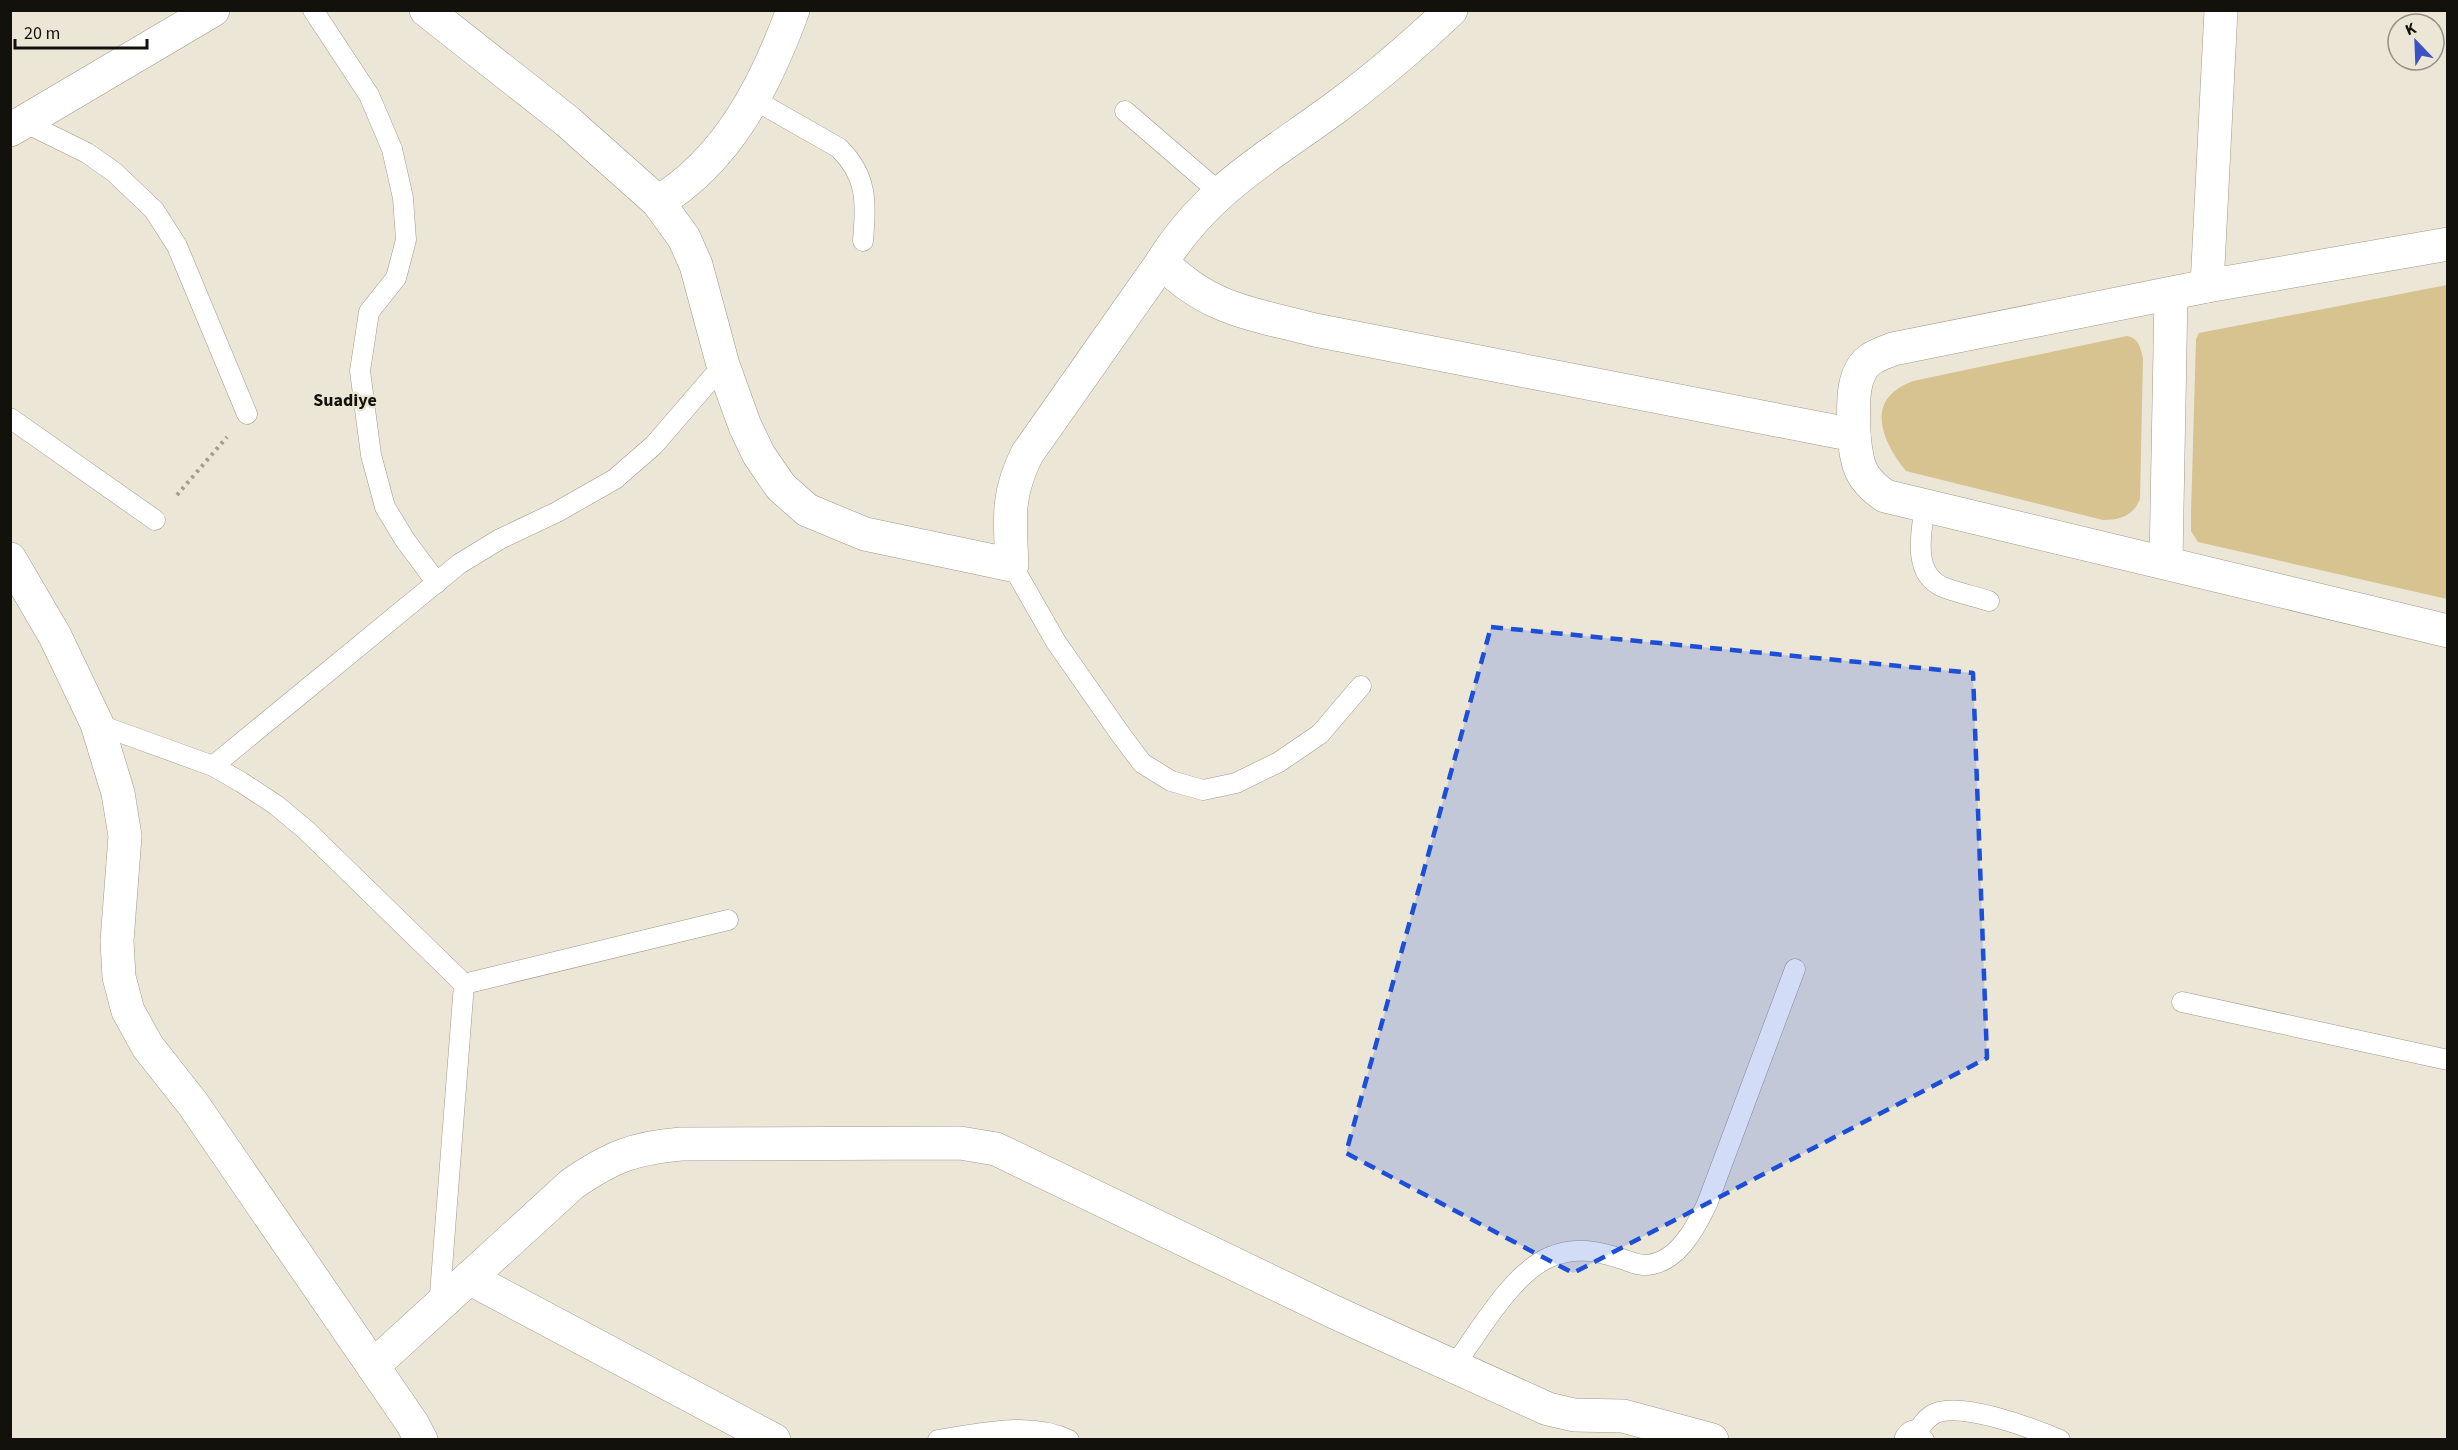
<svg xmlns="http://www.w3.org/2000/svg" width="2458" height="1450" font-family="'Source Sans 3',sans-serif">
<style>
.green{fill:#d6c38f}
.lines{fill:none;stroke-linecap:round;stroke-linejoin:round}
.service-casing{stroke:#9f998b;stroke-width:21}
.minor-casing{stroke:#9f998b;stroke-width:34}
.path{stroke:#a29d91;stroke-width:4;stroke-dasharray:3 4.5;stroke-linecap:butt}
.service{stroke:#fff;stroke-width:20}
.minor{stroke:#fff;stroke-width:33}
.marked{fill:#1d4ed8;fill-opacity:0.2;stroke:#1d4ed8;stroke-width:4.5;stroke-dasharray:12 8;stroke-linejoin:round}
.labels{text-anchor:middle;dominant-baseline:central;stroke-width:5;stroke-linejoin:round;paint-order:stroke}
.quarter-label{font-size:18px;font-weight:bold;fill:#13110c;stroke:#ece6d7}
</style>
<rect width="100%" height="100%" fill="#ece6d7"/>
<g class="green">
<polygon points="2447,285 2447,599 2198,542 2191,531 2191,513 2196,339 2199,333"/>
<path d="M2127,336c12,3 13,10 16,22l-3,141c-7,17 -20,21 -37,21l-197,-49c-25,-31 -42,-72 7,-90z"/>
</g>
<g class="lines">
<g class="service-casing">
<g id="service">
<polyline points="313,10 369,95 392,149 403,198 406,240 396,278 369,312 360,371 371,455 385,507 405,540 437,583"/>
<path d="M753,99l86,49c29,29 27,54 24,93"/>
<polyline points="1125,111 1219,192"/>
<polyline points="24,122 87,153 114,172 154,210 177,246 247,414"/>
<polyline points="10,418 155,520"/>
<path d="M1925,506c-4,26 -13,68 18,81 15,6 31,9 46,14"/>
<polyline points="1012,565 1056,642 1121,735 1142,763 1171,781 1203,790 1236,783 1279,762 1320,734 1361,686"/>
<polyline points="97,724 213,766 241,782 276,805 306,830 464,984"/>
<polyline points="213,766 459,564 500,539 557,512 615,479 654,445 723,365"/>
<polyline points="464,984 728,920"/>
<polyline points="2182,1002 2448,1060"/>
<polyline points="439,1307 464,984"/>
<path d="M1454,1366c25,-34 58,-93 96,-109 25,-11 48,-6 72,2 7,2 15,6 22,6 32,0 51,-36 63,-61l88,-235"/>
<path d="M938,1440c42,-6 91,-19 131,0"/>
<path d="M1924,1440l-10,-3c5,-8 10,-17 18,-22 25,-16 102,14 128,25"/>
</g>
</g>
<g class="minor-casing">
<g id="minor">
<path d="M426,10l141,111 91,81 26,36 12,27 27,100 22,61 14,29 22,32 26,23 58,24 147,31c-2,-45 -6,-69 15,-111l135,-192"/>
<path d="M1451,10c-36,34 -73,66 -112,95 -67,50 -131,83 -177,157 46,48 92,52 153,68l539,105c0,-23 -5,-61 17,-76 6,-4 15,-7 22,-10l314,-63 241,-42"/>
<polyline points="10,130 213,10"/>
<path d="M658,202c70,-42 108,-118 135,-192"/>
<polyline points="2207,286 2221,10"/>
<path d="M1854,435c3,30 5,43 31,61l563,135"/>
<polyline points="10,559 55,636 97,724 118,793 125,836 117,941 119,977 128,1011 148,1047 193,1104 412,1423 421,1440"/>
<polyline points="2166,562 2171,295"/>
<polyline points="469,1278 774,1440"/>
<path d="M373,1366l199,-182c39,-27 62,-36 109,-40l279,-1 36,6 338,163 214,97 26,6 49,1 89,24"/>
<polyline points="1911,1440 1914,1437"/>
</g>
</g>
<polyline class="path" points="177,495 227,437"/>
<use href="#service" class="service"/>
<use href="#minor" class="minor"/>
</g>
<path class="marked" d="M1491,627l482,46 14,385 -414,215 -227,-120z"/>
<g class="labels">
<g class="quarter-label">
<text x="345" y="400">Suadiye</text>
</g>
</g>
<rect width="2458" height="1450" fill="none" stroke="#13110c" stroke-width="24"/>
<g transform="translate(2416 42) rotate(337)"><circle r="28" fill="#ece6d7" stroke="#959186" stroke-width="1.5"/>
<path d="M0-4.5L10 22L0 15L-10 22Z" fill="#3b52c4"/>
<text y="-9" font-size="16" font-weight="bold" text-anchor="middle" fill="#13110c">K</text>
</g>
<path d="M15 39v9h132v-9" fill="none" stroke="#13110c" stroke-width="3"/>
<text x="24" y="39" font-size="18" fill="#13110c" stroke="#ece6d7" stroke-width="4.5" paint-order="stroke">20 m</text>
</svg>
